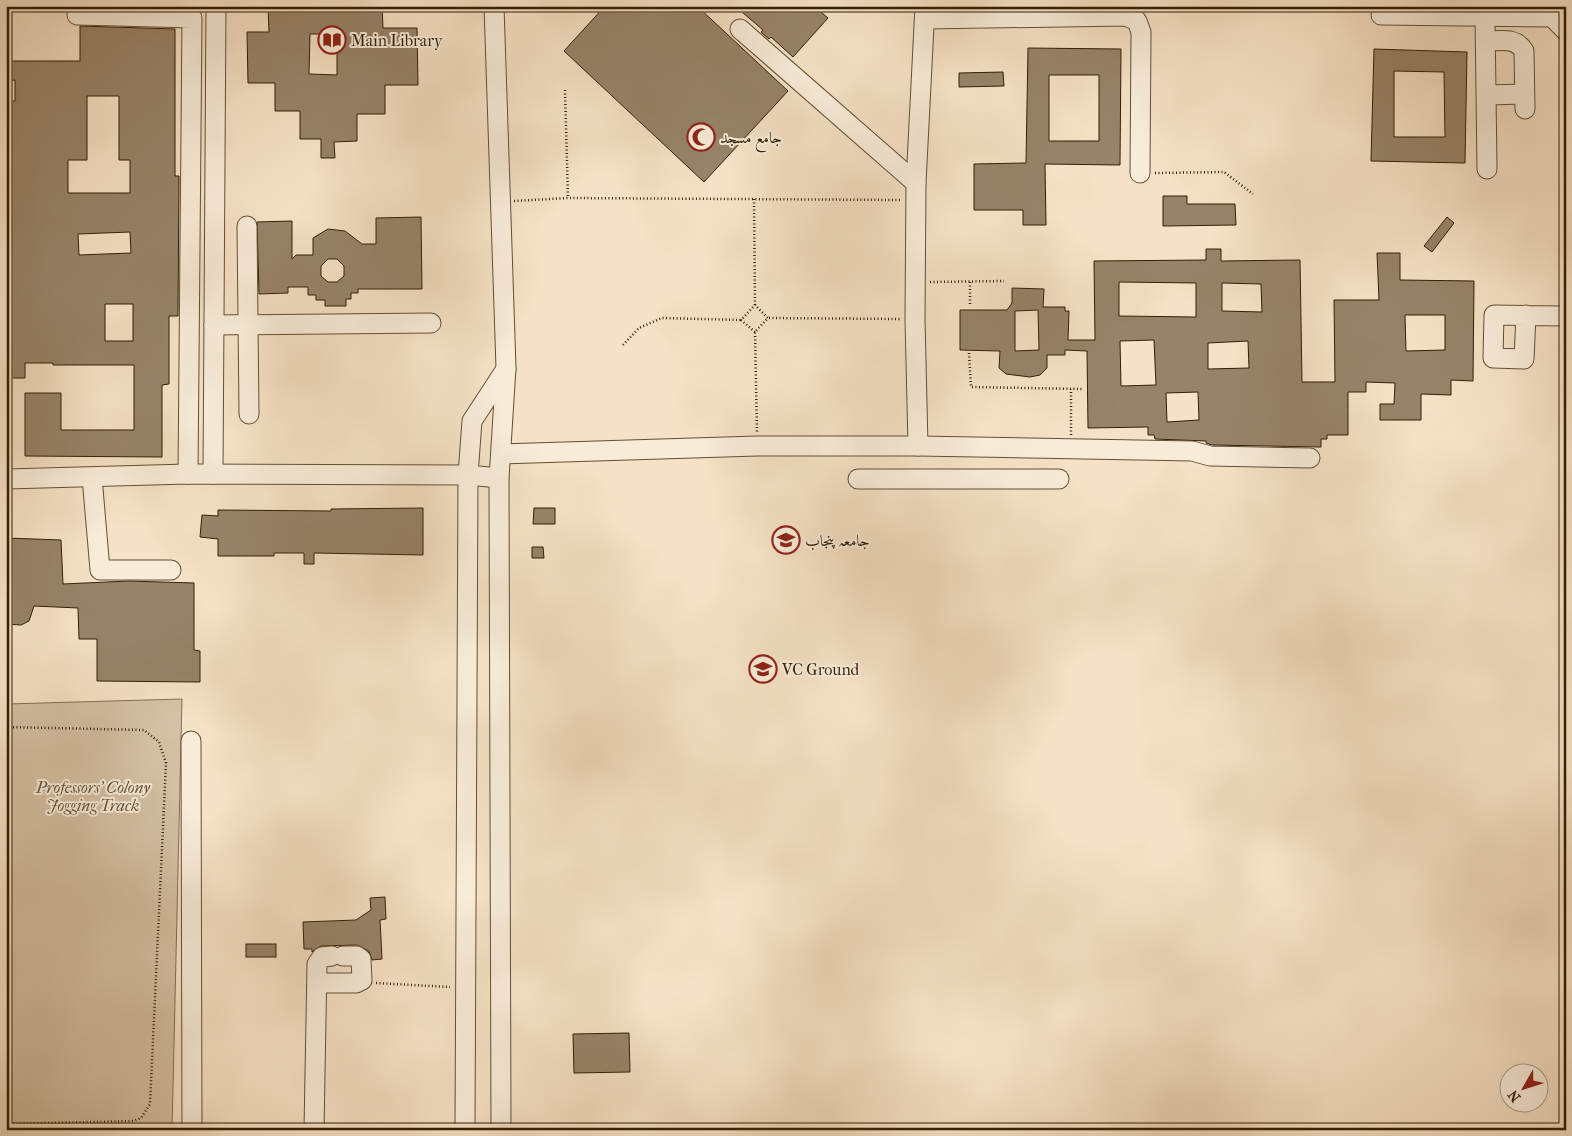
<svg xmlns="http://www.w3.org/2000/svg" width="1572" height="1136" font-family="'IM FELL French Canon',Amiri,serif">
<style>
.green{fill:#d4c0a4;stroke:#826f54}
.building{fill:#978369;stroke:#311e05;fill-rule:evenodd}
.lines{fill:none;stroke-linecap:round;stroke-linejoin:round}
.minor-casing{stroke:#624f35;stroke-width:21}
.path{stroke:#311e05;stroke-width:2.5;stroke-dasharray:1 2.5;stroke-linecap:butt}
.minor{stroke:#f8ecd9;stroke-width:19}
.labels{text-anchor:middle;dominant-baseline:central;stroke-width:4;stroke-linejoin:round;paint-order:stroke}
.poi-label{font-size:16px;fill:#311e05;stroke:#f8ecd9;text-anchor:start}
.park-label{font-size:16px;font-style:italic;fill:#624f35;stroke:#f8ecd9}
</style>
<rect width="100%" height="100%" fill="#f5e1c5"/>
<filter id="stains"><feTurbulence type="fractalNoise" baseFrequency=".004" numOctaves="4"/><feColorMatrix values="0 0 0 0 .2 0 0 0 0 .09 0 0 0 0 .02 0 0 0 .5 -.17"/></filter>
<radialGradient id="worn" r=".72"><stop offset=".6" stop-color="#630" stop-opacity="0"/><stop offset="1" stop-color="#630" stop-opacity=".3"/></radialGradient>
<polygon class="green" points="182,699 172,1130 6,1130 6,704"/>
<g class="building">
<path d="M268,6h114l1,22h34l1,57h-33v29h-28v27l-23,1 1,16h-14v-19h-21v-28h-25v-28h-27l-1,-51h22zM310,34h27v41l-28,-1z"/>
<polygon points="605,6 697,6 788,91 704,182 564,51"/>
<polygon points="747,6 814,6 828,18 793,57 771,37 769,39 761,32 763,30 742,12"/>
<path d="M80,26l95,3v147h4l-1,140h-9v68l-7,1v72l-137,-1v-63h36v37h73v-65h-81v-2h-28v15h-19v-277h9v-21l-9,1v-20h74zM87,96h32v64h11v33h-62v-33h19zM130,232l1,21 -52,2 -1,-21zM105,304h28v37h-28z"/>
<path d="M1028,48l93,1 -1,116 -75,-1 1,61h-23v-15h-49v-46l52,-1zM1049,75h50v66h-50z"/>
<path d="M1374,49l93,3 -2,111 -94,-2zM1394,71l50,1 1,65h-51z"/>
<polygon points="1003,72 1004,86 959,87 959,73"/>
<polygon points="1163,196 1187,196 1187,204 1235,204 1236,225 1163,226"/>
<path d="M421,217l1,72h-64v4h-7v6h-5v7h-21v-6h-9v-5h-8v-8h-20v6l-29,1 -2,-72 35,-1v38l4,-4h17v-17l15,-9 17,2 17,13h14v-26zM328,259h9l7,7v10l-7,6h-9l-7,-6v-10z"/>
<polygon points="1447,217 1454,223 1432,252 1424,246"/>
<path d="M1206,249h15v12l79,-1 2,122h33l-1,-82h45l-2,-47h23v27l74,1 -1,100 -22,-1v15l-30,-1v26h-41v-16h14l1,-21 -29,-1v10h-18v43h-21v4h-6v8l-109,-2 -6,-2v-2l-51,-2 -1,-4h-6v-8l-60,1 -1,-77 -22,-1v5h-18v13l-7,7 -10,2 -24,-3 -7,-6 1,-17 -40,-1v-40h47l5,-7v-15l32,1 -1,18h22v4h4l-1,29h27l-1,-79 112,-1zM1119,282l77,1v34l-77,-1zM1222,283l39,1 1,28 -40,-1zM1038,310l1,40 -24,1v-40zM1405,315h40v35l-39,1zM1154,340l2,45 -35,1 -1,-45zM1248,341l1,27 -41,1v-26zM1198,392l1,28 -32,2 -1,-29z"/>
<polygon points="423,508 423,555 314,553 314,564 304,564 304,553 274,553 274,556 218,556 218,539 200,537 202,515 218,516 218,510 331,511 331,509"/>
<polygon points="534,508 555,508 555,524 533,524"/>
<polygon points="6,538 61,540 63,584 129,581 194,583 194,650 200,651 200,682 97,681 97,639 79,639 78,608 34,606 29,621 21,625 6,624"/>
<polygon points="532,547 543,547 544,558 532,558"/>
<polygon points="385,897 386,919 380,920 382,959 372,960 369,951 357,945 321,946 312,952 312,949 304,949 303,922 356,920 371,910 370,898"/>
<rect x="246" y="944" width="30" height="13"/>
<polygon points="629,1033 630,1072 574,1073 573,1034"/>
</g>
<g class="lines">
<g class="minor-casing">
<g id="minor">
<polyline points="78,6 77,15 192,18 188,474"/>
<polyline points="494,6 506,368 499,478 501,1130"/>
<polyline points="1381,15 1552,17 1552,6"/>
<polyline points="1485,17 1487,169"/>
<polyline points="1552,17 1566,31"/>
<polyline points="925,19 1126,16 1137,21 1141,32 1140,173"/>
<polyline points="740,29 916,183"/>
<path d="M1486,41c15,0 30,-4 38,10l1,58"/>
<polyline points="1488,95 1524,94"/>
<polyline points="247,226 249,414"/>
<polyline points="1526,315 1524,359 1493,358 1494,315 1566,316"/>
<polyline points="214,325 431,323"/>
<polyline points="918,446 915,319 916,183 925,6"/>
<polyline points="501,454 757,446 918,446 1192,451 1210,456 1310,458"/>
<polyline points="213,474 216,6"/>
<polyline points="92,477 100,570 171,570"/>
<polyline points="6,479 188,474 468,475 499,478"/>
<polyline points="858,479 1059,479"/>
<polyline points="191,741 192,1130"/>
<polyline points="318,983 356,983 362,980 361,959 357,956 343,956"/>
<polyline points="314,1130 317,964 322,957 332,956"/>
<polyline points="465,1130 468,475 472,421 506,369"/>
</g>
</g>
<g class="path">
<polyline points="565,90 568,198"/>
<polyline points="1155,173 1224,172 1253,194"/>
<polyline points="754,199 755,305"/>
<polyline points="514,201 568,198 901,200"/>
<polyline points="930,282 1004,281"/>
<polyline points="970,282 970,304"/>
<polyline points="769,318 901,319"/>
<polyline points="755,332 741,320 755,305 768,318 755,332 757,432"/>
<polyline points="623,345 639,328 662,318 741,320"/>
<polyline points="969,353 971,387 1082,389"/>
<polyline points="1071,435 1071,389"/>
<polyline points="6,727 144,730 159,742 166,763 150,1104 141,1118 134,1121 6,1124"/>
<polyline points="376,983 450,987"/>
</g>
<use href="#minor" class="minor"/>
</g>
<defs>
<g id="library-ring" transform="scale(1.4375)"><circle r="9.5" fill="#f8ecd9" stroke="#8f2418" stroke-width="1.5"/><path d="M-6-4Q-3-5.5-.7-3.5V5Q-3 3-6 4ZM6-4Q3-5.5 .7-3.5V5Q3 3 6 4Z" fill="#8f2418"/></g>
<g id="mosque-ring" transform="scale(1.4375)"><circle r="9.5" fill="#f8ecd9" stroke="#8f2418" stroke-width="1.5"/><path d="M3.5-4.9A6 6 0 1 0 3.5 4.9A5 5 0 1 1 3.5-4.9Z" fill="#8f2418"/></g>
<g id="university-ring" transform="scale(1.4375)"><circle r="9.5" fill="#f8ecd9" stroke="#8f2418" stroke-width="1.5"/><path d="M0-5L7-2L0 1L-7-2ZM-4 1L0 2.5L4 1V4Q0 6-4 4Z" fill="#8f2418"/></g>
</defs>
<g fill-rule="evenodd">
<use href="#library-ring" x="332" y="40"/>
<use href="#mosque-ring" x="701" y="137"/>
<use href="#university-ring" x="786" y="540"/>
<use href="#university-ring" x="763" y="669"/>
</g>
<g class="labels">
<g class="poi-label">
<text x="351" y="40">Main Library</text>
<text x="720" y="137">جامع مسجد</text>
<text x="805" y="540">جامعہ پنجاب</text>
<text x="782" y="669">VC Ground</text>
</g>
<g class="park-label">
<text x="93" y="787">Professors' Colony<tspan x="93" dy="18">Jogging Track</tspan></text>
</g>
</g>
<rect width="1572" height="1136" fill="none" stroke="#f5e1c5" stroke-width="25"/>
<rect x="8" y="8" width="1557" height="1121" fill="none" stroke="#311e05" stroke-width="2.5"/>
<rect x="12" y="12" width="1547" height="1111" fill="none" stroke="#311e05"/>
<g transform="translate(1524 1088) rotate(231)"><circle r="24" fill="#f8ecd9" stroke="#a89a84"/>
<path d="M0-4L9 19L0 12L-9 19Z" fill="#8f2418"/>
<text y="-8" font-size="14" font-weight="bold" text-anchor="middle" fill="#311e05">N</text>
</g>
<rect width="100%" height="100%" filter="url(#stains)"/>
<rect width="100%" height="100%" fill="url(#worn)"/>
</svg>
